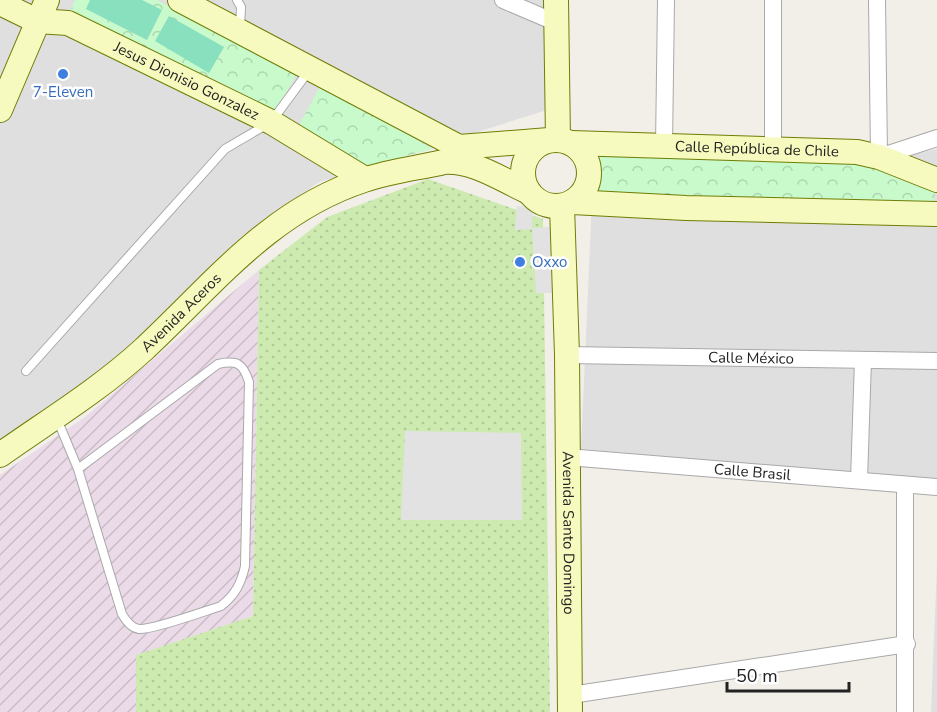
<svg xmlns="http://www.w3.org/2000/svg" width="937" height="712" font-family="'Nunito Sans',sans-serif">
<style>
.residential{fill:#e0dfdf}
.industrial{fill:url(#industrial-furrows)}
.grass{fill:url(#grass-dots)}
.park{fill:url(#park-crowns)}
.pitch{fill:#88e0be}
.parking{fill:#e2e2e2}
.lines{fill:none;stroke-linecap:round;stroke-linejoin:round}
.lane-casing{stroke:#a9a9a9;stroke-width:10}
.street-casing{stroke:#a9a9a9;stroke-width:18}
.secondary-casing{stroke:#707d05;stroke-width:26}
.lane{stroke:#fff;stroke-width:8}
.street{stroke:#fff;stroke-width:16}
.secondary{stroke:#f7fabf;stroke-width:24}
.shop-dot{fill:#3f7fe0;stroke:#fff;stroke-width:2}
.labels{text-anchor:middle;dominant-baseline:central;stroke-width:5;stroke-linejoin:round;paint-order:stroke}
.street-label{font-size:15px;fill:#222;stroke:#fff}
.shop-label{font-size:15px;fill:#366cbe;stroke:#fff}
</style>
<defs>
<pattern id="industrial-furrows" width="10" height="10" patternUnits="userSpaceOnUse" patternTransform="scale(1.5)"><rect width="10" height="10" fill="#ebdbe8"/><path d="M-1 1l2-2M0 10L10 0M9 11l2-2" fill="none" stroke="#c9bcc7"/></pattern>
<pattern id="grass-dots" width="8" height="8" patternUnits="userSpaceOnUse" patternTransform="scale(1.5)"><rect width="8" height="8" fill="#cdebb0"/><path d="M2 2h.1M6 6h.1" fill="none" stroke="#b0c997" stroke-width="1.8" stroke-linecap="round"/></pattern>
<pattern id="park-crowns" width="20" height="18" patternUnits="userSpaceOnUse" patternTransform="scale(1.5)"><rect width="20" height="18" fill="#c8facc"/><path d="M2 6a3 3 0 1 1 6 0M12 15a3 3 0 1 1 6 0" fill="none" stroke="#acd6af"/></pattern>
</defs>
<rect width="100%" height="100%" fill="#f2efe9"/>
<g class="residential">
<polygon points="0,0 546,0 547,110 319,182 242,236 139,343 0,440"/>
<polygon points="937,149 937,481 581,449 594,154 918,153"/>
<polygon points="937,565 937,712 931,712"/>
</g>
<polygon class="industrial" points="259,270 253,616 136,655 136,712 0,712 0,475 85,417"/>
<polygon class="grass" points="428,179 543,219 550,712 136,712 136,655 253,616 259,270 327,217"/>
<g class="park">
<polygon points="75,0 157,0 296,75 275,114 70,12"/>
<polygon points="321,85 433,149 368,166 298,127"/>
<polygon points="594,154 888,165 935,192 934,203 596,195"/>
</g>
<g class="pitch">
<polygon points="90,0 142,0 162,10 147,40 86,9"/>
<polygon points="169,16 224,47 209,73 155,41"/>
</g>
<g class="parking">
<polygon points="517,206 533,207 532,228 550,227 552,293 536,293 532,229 515,230"/>
<polygon points="405,431 521,433 522,520 401,520"/>
</g>
<g class="lines">
<g class="lane-casing">
<g id="lane">
<polyline points="237,0 241,7 240,28"/>
<polyline points="26,371 225,149 271,122 308,72"/>
<path d="M57,419l21,50 44,145c4,7 9,14 17,15 14,1 66,-18 82,-23 14,-11 20,-22 24,-40l4,-184c-6,-19 -12,-22 -31,-18l-140,105"/>
</g>
</g>
<g class="street-casing">
<g id="street">
<polyline points="503,0 557,23"/>
<polyline points="773,0 773,149"/>
<polyline points="877,0 879,157 937,138"/>
<polyline points="664,146 666,0"/>
<path id="s1" d="M567,355l370,6"/>
<path id="s2" d="M567,457l370,30"/>
<polyline points="859,480 863,360"/>
<polyline points="905,485 905,712"/>
<polyline points="571,695 907,644"/>
</g>
</g>
<g class="secondary-casing">
<g id="secondary">
<polyline points="180,0 459,147 549,140"/>
<polyline points="556,0 558,140"/>
<path id="s3" d="M0,3l37,18 31,2 203,99 94,57"/>
<polyline points="0,110 47,0"/>
<circle cx="556" cy="173" r="33"/>
<path id="s4" d="M571,143l286,9 22,5 58,23"/>
<polyline points="572,202 686,208 937,214"/>
<path id="s5" d="M562,206l5,149 3,357"/>
<path id="s6" d="M0,455c48,-34 99,-65 143,-105 70,-65 126,-139 221,-170 26,-9 54,-12 80,-18 30,-2 58,18 85,30"/>
</g>
</g>
<use href="#lane" class="lane"/>
<use href="#street" class="street"/>
<use href="#secondary" class="secondary"/>
</g>
<g class="shop-dot">
<circle cx="63" cy="74" r="6"/>
<circle cx="520" cy="262" r="6"/>
</g>
<g class="labels">
<g class="street-label">
<text stroke="none"><textPath href="#s3" startOffset="204">Jesus Dionisio Gonzalez</textPath></text>
<text stroke="none"><textPath href="#s4" startOffset="186">Calle República de Chile</textPath></text>
<text stroke="none"><textPath href="#s6" startOffset="231">Avenida Aceros</textPath></text>
<text stroke="none"><textPath href="#s1" startOffset="184">Calle México</textPath></text>
<text stroke="none"><textPath href="#s2" startOffset="186">Calle Brasil</textPath></text>
<text stroke="none"><textPath href="#s5" startOffset="327">Avenida Santo Domingo</textPath></text>
</g>
<g class="shop-label">
<text x="63" y="92">7-Eleven</text>
<text x="532" y="262" text-anchor="start">Oxxo</text>
</g>
</g>
<path d="M727 682v9h122v-9" fill="none" stroke="#222222" stroke-width="3"/>
<text x="736" y="682" font-size="18" fill="#222222" stroke="#ffffff" stroke-width="4.5" paint-order="stroke">50 m</text>
</svg>
